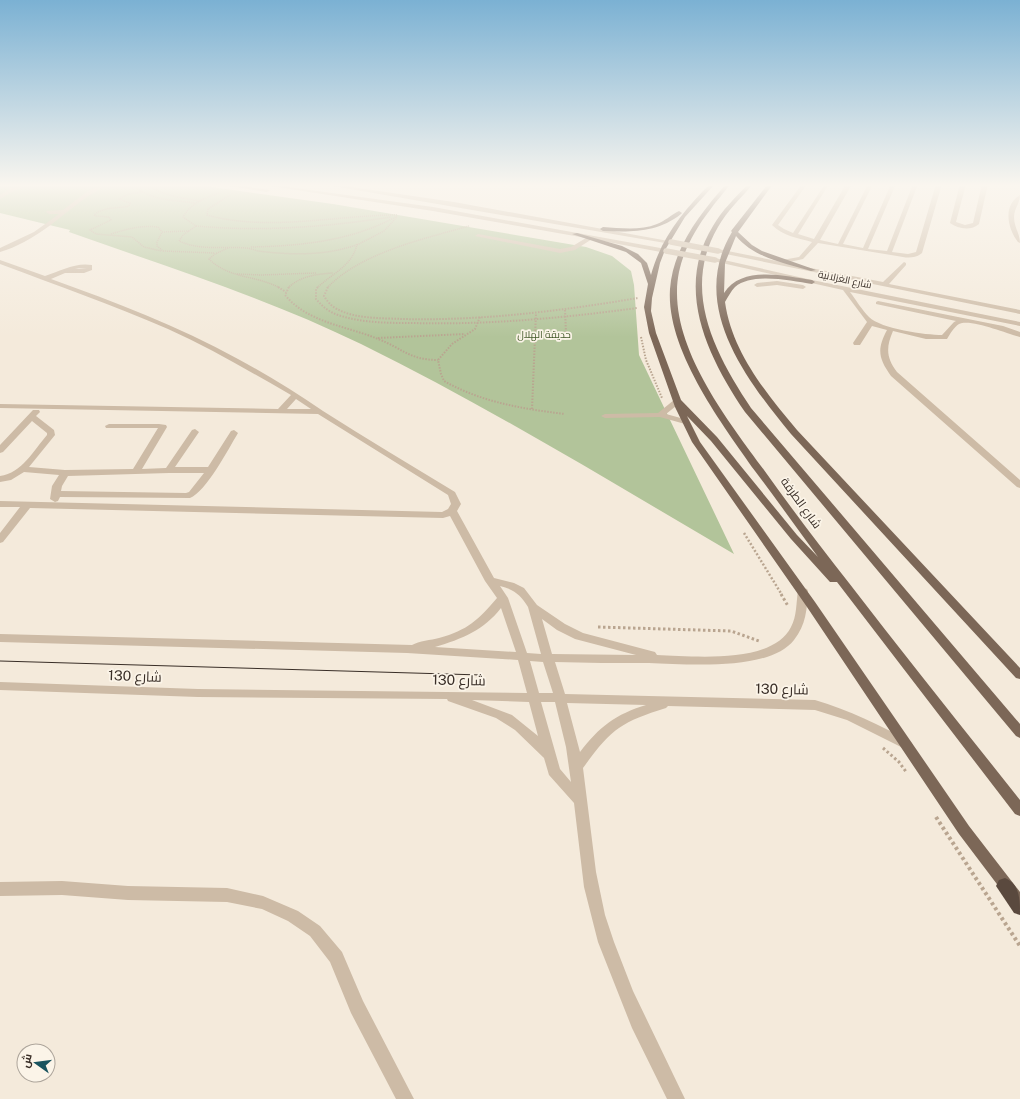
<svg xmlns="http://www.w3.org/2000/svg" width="1020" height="1099" font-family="'Public Sans',Cairo,sans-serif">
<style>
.green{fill:#b2c49a}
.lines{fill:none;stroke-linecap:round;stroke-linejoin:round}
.path-far4{stroke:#b9a590;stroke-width:1.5;stroke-dasharray:1 1;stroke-linecap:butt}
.path-far3{stroke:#b9a590;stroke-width:2;stroke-dasharray:1.5 1.5;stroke-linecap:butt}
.path-far2{stroke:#b9a590;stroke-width:2.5;stroke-dasharray:2 2;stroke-linecap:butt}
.path-far1{stroke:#b9a590;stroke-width:3;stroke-dasharray:2.5 2.5;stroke-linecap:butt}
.path{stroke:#b9a590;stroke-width:4;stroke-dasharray:3 3;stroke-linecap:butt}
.minor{fill:#cdbba6;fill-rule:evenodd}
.major{fill:#7c6757;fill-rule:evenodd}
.highway{fill:#5a493e;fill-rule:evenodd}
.tram{stroke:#392e27;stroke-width:1}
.minor-bridge{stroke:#cdbba6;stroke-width:5.5}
.labels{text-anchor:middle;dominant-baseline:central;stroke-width:3.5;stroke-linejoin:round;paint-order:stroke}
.far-street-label{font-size:10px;fill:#392e27;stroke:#fbf4e8}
.far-park-label{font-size:10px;fill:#435929;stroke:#fbf4e8}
.street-label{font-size:12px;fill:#392e27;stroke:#fbf4e8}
.near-street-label{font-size:14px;fill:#392e27;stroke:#fbf4e8}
</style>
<rect width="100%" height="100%" fill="#f4eadb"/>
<path class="green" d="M0,184h190l143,20 253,43 26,9 19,15 3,14 5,70 95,199c-123,-72 -245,-147 -373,-210 -94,-46 -194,-77 -292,-112l1,-2 -70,-17z"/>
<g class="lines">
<g class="path-far4">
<path d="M133,184c14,17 42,16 62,19"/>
<path d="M151,184l-1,3c16,9 32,11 50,14"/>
<polyline points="197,184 209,185"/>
<path d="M142,192l-13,2 -10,5 11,4 -1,3c-12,3 -25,0 -35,9l1,1 14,1 2,3 -21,10 6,4 36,3 12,10 17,4"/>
<path d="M219,193c-14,5 -28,10 -36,24l13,9 -13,9 -4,6c22,10 44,5 67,7 4,0 8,2 12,3 32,4 67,5 98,-6"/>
<path d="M230,195l-22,14 -1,6c62,17 128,0 191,0"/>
<path d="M196,226c66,6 130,1 195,-9"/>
<polyline points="189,231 162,232 157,242 157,246 163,251 215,253"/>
<path d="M111,234c16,-5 30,-9 47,-7l4,5"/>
<polyline points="357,245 384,231 397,217"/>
<path d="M251,247c49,-1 102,-6 146,-31"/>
<path d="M228,248l-13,6 -6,5c20,20 47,16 71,29"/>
<polyline points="237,274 261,275 316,273"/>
<path d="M288,288c12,-12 29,-14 45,-15"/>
<path d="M317,288c15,-15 35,-21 40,-44"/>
<path d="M327,288c33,-35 96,-49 142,-62"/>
</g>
<g class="path-far3">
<polyline points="278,287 286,292"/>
<path d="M289,287l-4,8c23,28 62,31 93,44 24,9 31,21 60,21"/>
<path d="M318,287l-2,2v10c6,7 13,13 22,16 24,8 50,8 75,8 75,2 150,-5 224,-15"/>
<path d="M328,287l-4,9c3,5 7,10 13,13 18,10 45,9 65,10 79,2 158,-8 236,-21"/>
<polyline points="565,310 566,334"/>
<path d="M480,317l-5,12 -23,15 -14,16 3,14 3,7c37,21 79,28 121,33"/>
<polyline points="641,337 646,360 662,398"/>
<polyline points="378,338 465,334"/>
<polyline points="532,409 536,313"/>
</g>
<polyline class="path-far2" points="744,533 782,595"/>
<g class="path-far1">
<polyline points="781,594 788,606"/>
<polyline points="598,627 731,631 759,641"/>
<polyline points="883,748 899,762 907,773"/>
</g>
<polyline class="path" points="936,817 1020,946"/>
<g class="minor">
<polygon points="28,184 90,184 87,186 28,187 15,190 0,199 0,195 11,188"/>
<path d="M102,184h6c-8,6 -17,9 -24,15 -27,20 -50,43 -84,53v-4l34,-16 25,-18h-10l-3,-2 1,-1 16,-1 25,-19z"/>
<polygon points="216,184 227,184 270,190 267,192"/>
<polygon points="257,184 267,184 433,207 666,249 669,251 666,253 592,239 575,250 560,253 475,236 478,234 560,249 571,247 586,238 433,211"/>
<polygon points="321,184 331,184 454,202 674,242 671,244"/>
<polygon points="570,184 608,184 594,187 573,186"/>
<path d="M802,184h5l-29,41 6,4 9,4 32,-49h4l-31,50 16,5 32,-55h6l-32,56 18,4 30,-60h5l-30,60 20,4 28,-64h5l-28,65 19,2 26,-67h5l-26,68 16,2 8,-2 20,-68h6l-20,69c-7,6 -16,5 -25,3l-79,-13 -15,16 -18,4 98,19 21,-20 2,1v2l-17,19 131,26v4l-304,-62v-2l2,-1 64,13v-2l17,-3 13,-15c-14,-4 -29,-6 -40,-17z"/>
<path d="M960,184h6l-10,38 9,3 8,-2 9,-39h6l-9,40c-8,7 -21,5 -29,-1z"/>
<path d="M1020,195c0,8 -6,14 -6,22 0,10 6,17 6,26l-2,-1c-10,-13 -16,-36 2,-47z"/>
<path d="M715,258l97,22 208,42v4l-170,-34c6,8 12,18 19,25 12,12 57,18 73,18l12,-13 2,-1 -80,-17v-2l2,-1 125,25 17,6v5c-12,-3 -50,-19 -61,-13 -5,3 -9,10 -12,15h-21l-33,-8c-7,16 -7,27 4,41l123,108v8l-3,-1 -126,-111c-13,-18 -14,-27 -4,-46l-15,-4 -12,19h-6l-1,-2 14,-21 -24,-32 -130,-29v-2z"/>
<path d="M0,260l45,16c15,-5 31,-14 47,-11v5l-8,3h-19l-14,6c64,23 127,47 187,80 30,16 57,33 85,52 44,28 88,54 132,81l6,12 -4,7 37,67 20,5 10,5 13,17 28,19 18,9 72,19 2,3c35,1 115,10 134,-28 6,-11 5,-24 7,-36l5,-3 4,1 1,2c-1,18 -2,34 -14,49 -25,32 -108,24 -145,23 -32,0 -63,0 -94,-1l10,32 250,6c34,10 65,25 96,42l2,3 -2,3 -4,2 -60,-30 -32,-10 -147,-4 -2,2c-45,14 -55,21 -83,60l13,104 9,43 9,27 19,49 52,108h-18l-35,-71 -34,-86 -14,-55 -10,-84 -25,-28 -5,-17 -29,-28 -19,-12 -48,-17 -1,-2 -249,-2 -198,-7v-8l198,7 329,4 -9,-33 -111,-7 -407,-11v-8l412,11c7,-4 19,-5 27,-7 29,-8 39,-18 58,-40l-12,-17 -35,-65 -7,2 -413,-10 -27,34 -3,1v-10l20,-26h-20v-6l442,11 6,-3 3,-5 -3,-9 -130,-81 -318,-6v-4l278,5 13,-14c-40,-23 -81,-47 -123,-66 -55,-24 -112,-44 -168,-65zM79,268h8l-12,1zM296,399l15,10h-24zM500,586c13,3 21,9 28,21l13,47 -14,-1 -19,-55zM501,608l15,44 -81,-5c27,-8 49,-17 66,-39zM542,619l15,11 18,9 61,16 -84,-1zM530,661l13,1 10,31h-14zM472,700l57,2 9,34 -26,-21zM541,702h14l11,45 5,35 -11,-13zM567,703l79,2c-30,9 -47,22 -66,47z"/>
<polygon points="777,281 803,285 806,287 803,289 777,285 757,287 754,285 757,283"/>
<polygon points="674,400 680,400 681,402 666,414 688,420 689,422 688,424 685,424 660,417 605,418 601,416 605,414 658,413"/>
<path d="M33,410h6l1,2 -4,4 18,14 1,5 -26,32 36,3 68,-1 25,-41h-52l-1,-2 4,-2h50l7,1 1,2 -25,42 24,-1 26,-38 3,-1 4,3 -24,35h33l23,-36 3,-1 4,3c-9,15 -32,59 -48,65l-130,-1 -2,4 -3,1 -5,-3 2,-13 7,-11 -35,-3 -13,8 -11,2v-6c22,-3 34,-26 47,-41v-2l-15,-12 -29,31 -3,1v-8zM169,473h35l-15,19 -3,1 -125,-2 1,-5 6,-10z"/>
<polygon points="62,881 128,886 227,888 263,896 298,911 320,926 342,952 363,1001 414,1099 396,1099 351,1013 330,962 310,936 288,921 262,909 227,902 128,900 62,895 0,896 0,882"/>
</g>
<g class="major">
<path d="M710,184h5l-30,33 -20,33 -5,13 -8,35 -1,13 5,22 25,67 36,37 80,98 21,22c-21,-29 -42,-58 -63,-86 -33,-47 -89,-121 -85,-182 3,-41 30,-75 56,-105h4c-5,8 -14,17 -20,26 -18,23 -33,52 -33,81 -1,63 51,130 87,179 27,38 56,76 85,113 56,73 114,145 171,217v16l-5,-2 -178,-232h-7l-39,-43 -80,-98 -24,-25 13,26 115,160 154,224 51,66v18l-5,-2 -56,-74 -152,-227 -115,-165 -17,-35 -26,-74 -5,-26 4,-23 -7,-21 -15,-11 -54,-18 5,-1 45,13 16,8 9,9 4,12c10,-37 32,-64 59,-91z"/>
<path d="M748,184h5c-12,14 -26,27 -35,43 -37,63 -3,127 33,181l269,316v14l-4,-2 -271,-324c-37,-55 -71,-123 -32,-186 9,-16 23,-29 35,-42z"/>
<path d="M768,184h5l-35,48 14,13 10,6 54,19 -5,1c-26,-8 -57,-13 -75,-35l-11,27 -1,30c18,-28 60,-17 88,-13l3,2 -3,2c-21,-3 -59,-12 -77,3 -4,4 -7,10 -10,15 7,50 41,91 72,128l223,238v11l-4,-1 -225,-244c-45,-55 -103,-129 -59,-202l-1,-1z"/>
<path d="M679,211l3,2 -1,1c-24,19 -49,18 -78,17l-3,-2 3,-2c17,1 37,4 54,-3 8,-3 14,-9 22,-13z"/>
</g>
<path class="highway" d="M1005,878c15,6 15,22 15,37l-6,-2 -18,-27 3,-6z"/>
<polyline class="tram" points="0,661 481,675"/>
<g class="minor-bridge">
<polyline points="671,242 718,251"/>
<polyline points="666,251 715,260"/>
</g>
</g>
<linearGradient id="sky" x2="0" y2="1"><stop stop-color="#7bb1d3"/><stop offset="0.55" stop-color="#faf6ef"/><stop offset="1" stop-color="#faf6ef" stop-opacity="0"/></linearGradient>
<rect width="1020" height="337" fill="url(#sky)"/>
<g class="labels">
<g class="far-street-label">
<text transform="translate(845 279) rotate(12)">شارع الغزلانية</text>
</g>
<g class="far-park-label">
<text x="544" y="334">حديقة الهلال</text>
</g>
<g class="street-label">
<text transform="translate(801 503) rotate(54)">شارع الطرفة</text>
</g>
<g class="near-street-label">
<text transform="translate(135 676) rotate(2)">شارع 130</text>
<text transform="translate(459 680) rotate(1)">شارع 130</text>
<text transform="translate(782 689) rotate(1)">شارع 130</text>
</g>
</g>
<g transform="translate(36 1063) rotate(284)"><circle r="19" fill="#fbf4e8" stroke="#ada59b"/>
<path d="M0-3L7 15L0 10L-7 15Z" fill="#19535e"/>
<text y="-6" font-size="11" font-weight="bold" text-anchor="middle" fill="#392e27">ش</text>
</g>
</svg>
